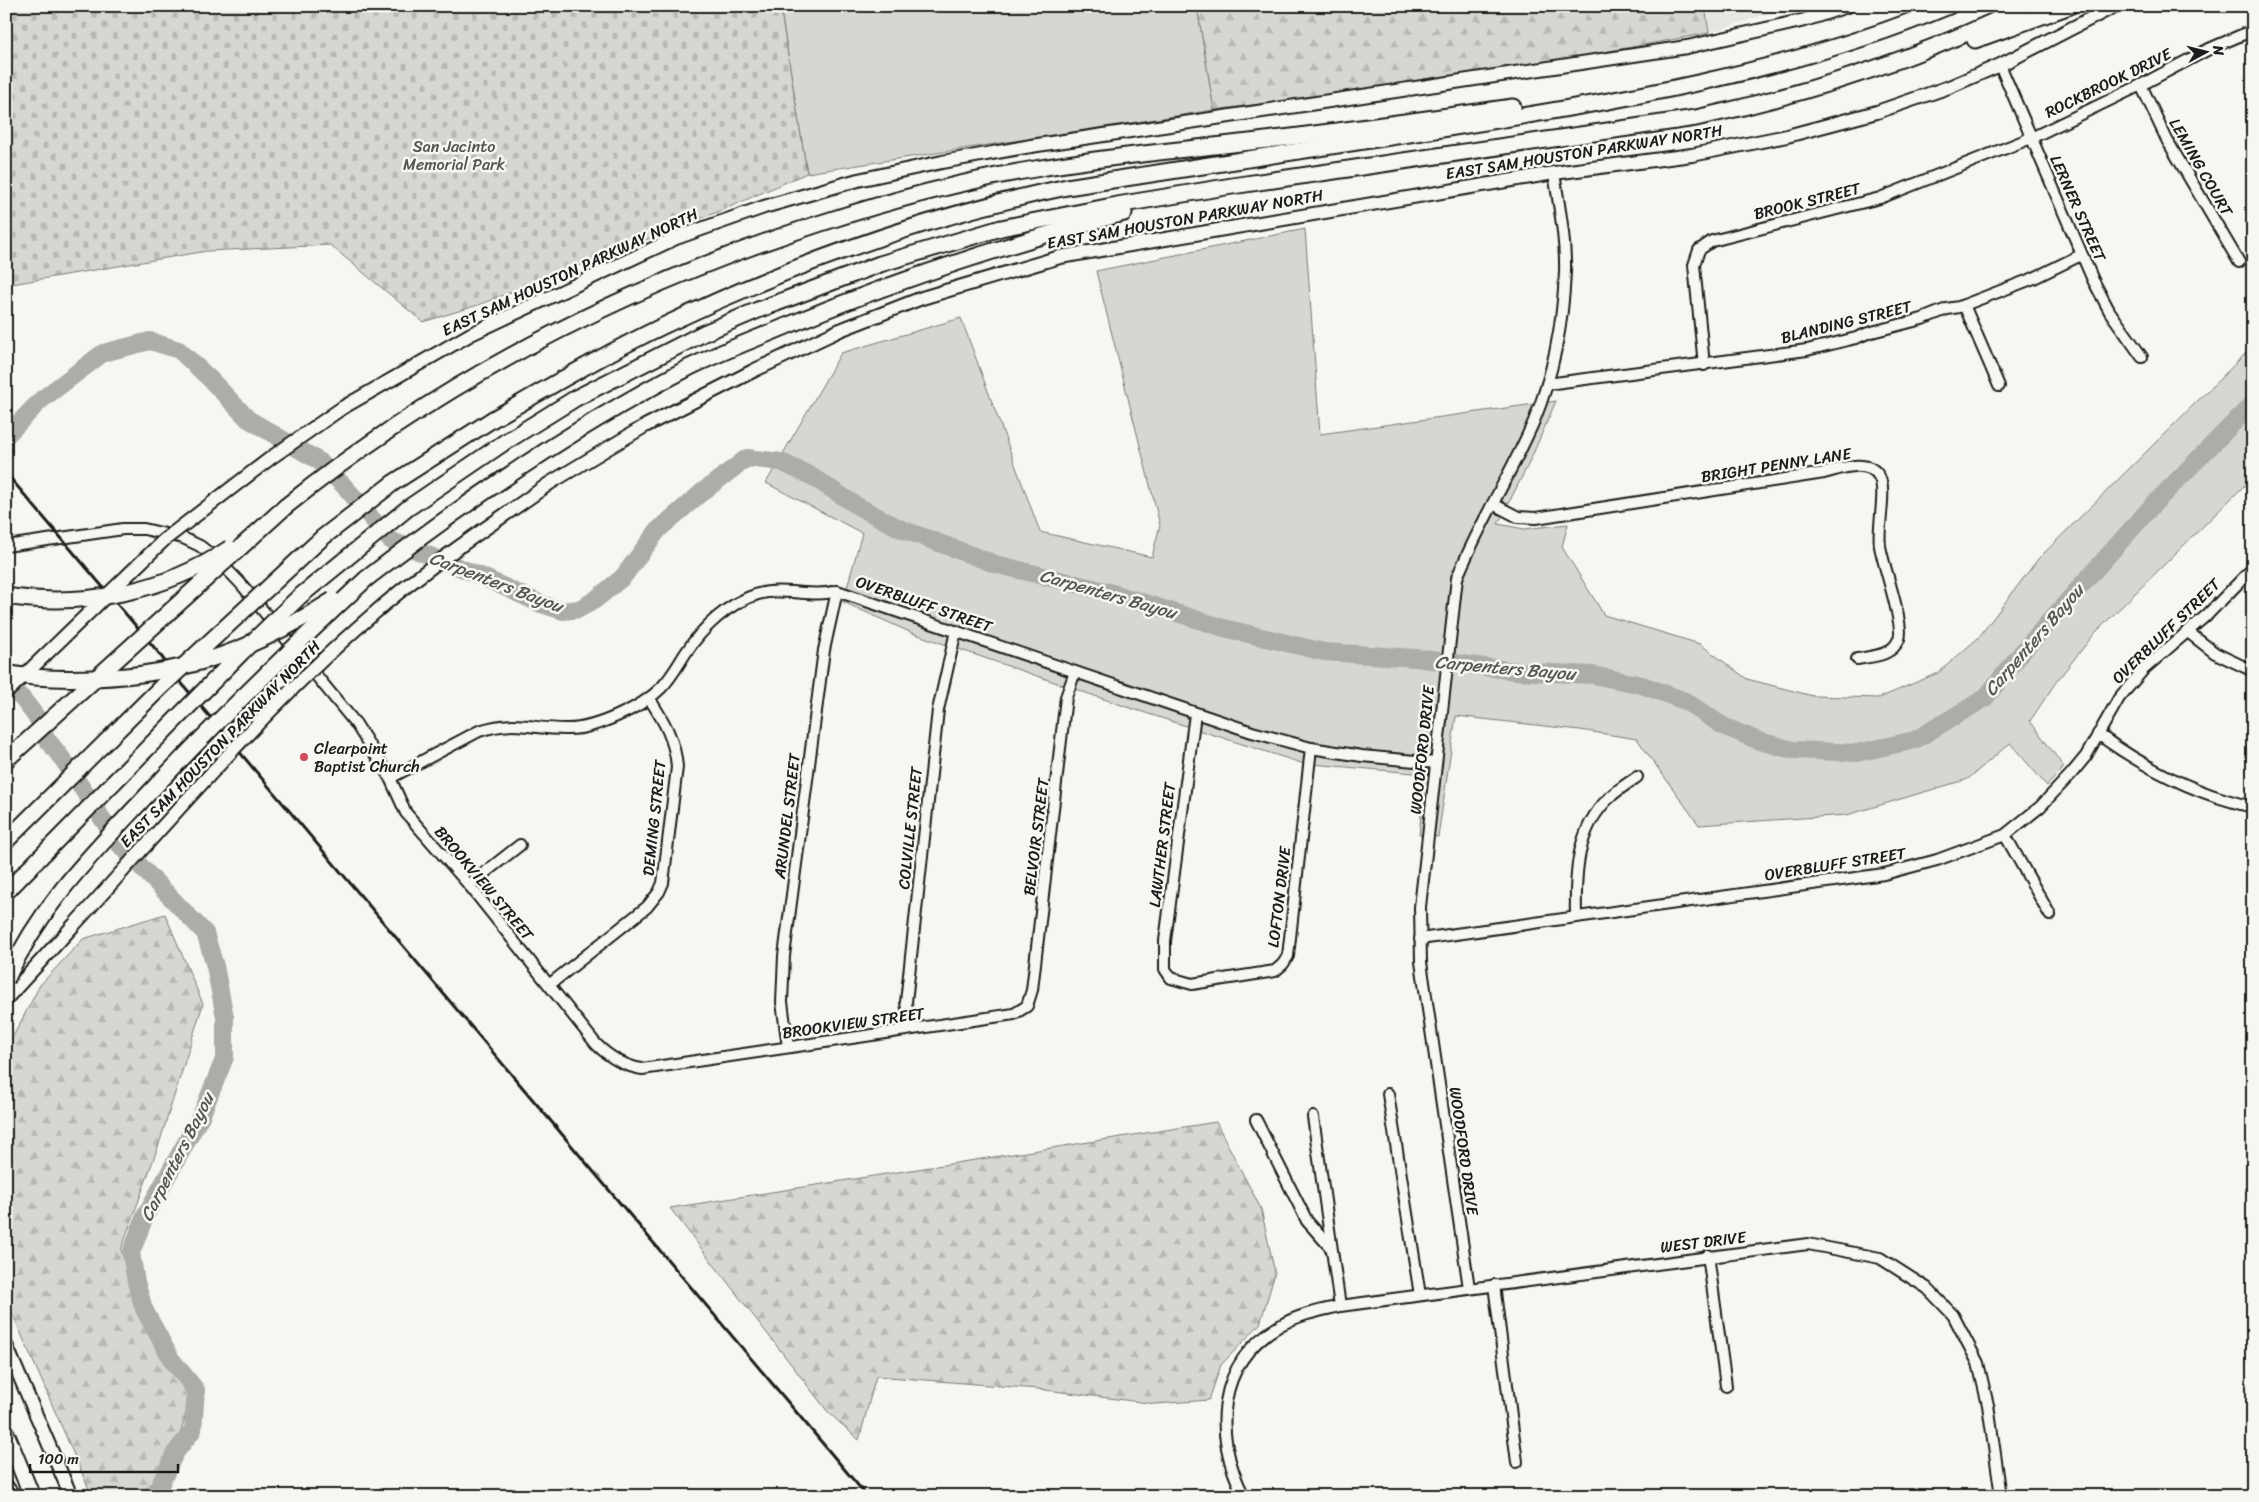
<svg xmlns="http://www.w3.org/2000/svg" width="2259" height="1502" font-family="Sriracha,sans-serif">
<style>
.built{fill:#e6e6e2}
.green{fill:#d6d6d2;stroke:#797977}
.forest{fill:url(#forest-firs);stroke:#797977}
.cemetery{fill:url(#cemetery-stones);stroke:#797977}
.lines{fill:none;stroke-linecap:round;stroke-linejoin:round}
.river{stroke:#acaca9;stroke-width:18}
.minor-casing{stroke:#1c1c1c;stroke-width:14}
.major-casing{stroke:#1c1c1c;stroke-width:16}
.highway-casing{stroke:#1c1c1c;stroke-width:19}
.minor{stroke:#f6f6f2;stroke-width:10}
.major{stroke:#f6f6f2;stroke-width:12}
.highway{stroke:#f6f6f2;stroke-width:15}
.rail{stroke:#1c1c1c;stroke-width:3}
.major-bridge-casing{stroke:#1c1c1c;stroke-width:16;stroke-linecap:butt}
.highway-bridge-casing{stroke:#1c1c1c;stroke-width:19;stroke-linecap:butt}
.major-bridge{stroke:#f6f6f2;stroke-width:12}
.highway-bridge{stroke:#f6f6f2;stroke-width:15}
.poi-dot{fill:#d1495b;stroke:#f6f6f2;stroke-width:2}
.labels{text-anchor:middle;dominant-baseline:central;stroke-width:5;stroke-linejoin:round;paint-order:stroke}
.street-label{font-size:16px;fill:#1c1c1c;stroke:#f6f6f2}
.park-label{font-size:16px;fill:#545453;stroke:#f6f6f2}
.poi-label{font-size:16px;fill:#1c1c1c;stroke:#f6f6f2;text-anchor:start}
.water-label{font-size:18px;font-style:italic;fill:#565654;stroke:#f6f6f2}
</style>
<defs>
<pattern id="forest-firs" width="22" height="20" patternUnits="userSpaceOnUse" patternTransform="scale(1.25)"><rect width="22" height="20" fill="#d6d6d2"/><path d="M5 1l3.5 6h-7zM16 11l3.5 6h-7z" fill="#b7b7b4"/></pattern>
<pattern id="cemetery-stones" width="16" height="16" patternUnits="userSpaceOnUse" patternTransform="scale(1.25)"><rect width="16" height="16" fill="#d6d6d2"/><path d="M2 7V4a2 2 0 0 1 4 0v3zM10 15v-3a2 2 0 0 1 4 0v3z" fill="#b7b7b4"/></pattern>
</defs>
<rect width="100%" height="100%" fill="#f6f6f2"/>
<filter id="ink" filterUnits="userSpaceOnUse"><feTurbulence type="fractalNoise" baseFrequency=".02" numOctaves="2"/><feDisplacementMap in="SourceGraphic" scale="10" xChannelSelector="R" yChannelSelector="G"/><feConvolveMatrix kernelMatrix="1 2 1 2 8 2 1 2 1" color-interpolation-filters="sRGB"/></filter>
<g filter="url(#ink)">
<polygon class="built" points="1705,6 1791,6 1709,33"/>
<g class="green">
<polygon points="780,6 1197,6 1214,110 807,173"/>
<polygon points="1305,229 1320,434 1556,401 1529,463 1498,524 1524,529 1568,524 1562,547 1604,615 1700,644 1747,679 1813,696 1879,698 1938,673 1978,638 2038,559 2253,346 2253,477 2095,633 2056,682 2030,721 2064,767 2047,786 2010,743 1968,779 1847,815 1699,825 1637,739 1580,730 1456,716 1438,837 1419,835 1425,774 1301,763 1127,707 912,633 843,602 862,533 766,483 841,353 961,318 1040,532 1152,557 1160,525 1096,271"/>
</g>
<g class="forest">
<polygon points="1197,6 1705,6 1709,33 1472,76 1214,110"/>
<polygon points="165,914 203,1004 159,1144 121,1250 162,1354 192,1394 172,1462 139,1496 92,1496 6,1299 6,1050 40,985 83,939"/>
<polygon points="1216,1122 1261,1209 1275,1273 1260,1324 1221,1365 1209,1400 1156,1404 1038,1389 876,1376 859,1440 828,1412 670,1208"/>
</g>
<polygon class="cemetery" points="6,6 780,6 807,173 725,209 478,305 423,322 330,245 207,251 6,285"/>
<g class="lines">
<g class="river">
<polyline points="6,436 41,400 103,353 150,341 179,350 210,379 248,419 319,461 347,489 390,540 476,574 541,604 563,611 579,609 595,600 623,577 658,530 701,493 747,458 781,462 811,476 859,507 899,528 995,564 1113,593 1224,628 1324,652 1416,658 1515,671 1593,675 1642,685 1685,701 1723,726 1759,741 1793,750 1857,753 1915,740 1985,698 2023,651 2151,507 2253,403"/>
<polyline points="6,685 22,698 38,719 46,738 64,761 119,844 205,933 215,966 225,1017 225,1057 201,1116 145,1216 131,1253 136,1282 144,1309 171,1359 196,1390 193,1430 175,1453 155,1496"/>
</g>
<g class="minor-casing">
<g id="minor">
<polyline points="2000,65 2093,280 2110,312 2142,357"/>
<polyline points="2141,85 2167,140 2239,262"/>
<polyline points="1964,305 1999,386"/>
<polyline points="1704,365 1694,265 1699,250 1712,241 1880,198 2031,138 2141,85 2209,49 2253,30"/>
<polyline points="1547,384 1807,350 1856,338 1868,333 1922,319 1947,309 1959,307 2034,278 2081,255"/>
<path d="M1493,504l25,13 18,1 288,-45c16,-4 43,-15 54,2 10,13 -1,50 2,71 3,19 25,80 19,93 -7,17 -25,17 -42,20"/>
<path d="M6,546l117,-17h21l39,9 17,8 20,16 22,23 114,139 34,54 16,35 63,72 127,159c13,13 27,22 46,25l372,-55 13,-8 5,-16 34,-293 9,-25"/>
<polyline points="2188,632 2215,653 2253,671"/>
<polyline points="1195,714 1165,941 1165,969 1171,978 1192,984 1275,971 1283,964 1288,956 1311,748"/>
<path d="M2098,734c48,35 97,60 155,73"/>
<path d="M390,778l89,-47c37,-12 51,-2 86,-2 18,1 36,-6 52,-13 16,-7 32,-16 44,-28 10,-10 17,-23 24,-34 17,-26 43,-51 73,-60 26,-7 54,4 79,-3l415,141 59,16 51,8 74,7"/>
<polyline points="2005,835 2050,915"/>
<polyline points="469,885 520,845"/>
<path d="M1576,917c-1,-42 0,-88 33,-119 8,-8 19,-15 28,-21"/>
<polyline points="1420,939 1884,874 1937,860 2005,835 2040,807 2072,773 2086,756 2119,698 2144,669 2208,614 2253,568"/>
<path d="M549,985l98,-78 12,-15 4,-9 14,-116c-2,-27 -13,-46 -28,-69"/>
<polyline points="910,1029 906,1002 938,710 956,631"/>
<polyline points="788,1047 782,1002 784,956 824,650 837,591"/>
<polyline points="1388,1094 1420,1295"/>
<polyline points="1313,1117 1340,1306"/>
<polyline points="1256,1120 1307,1221 1330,1247"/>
<polyline points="1708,1255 1726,1386"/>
<polyline points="1494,1285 1517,1462"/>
<path d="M1469,1288l-48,-326 -1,-55 37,-329c22,-54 54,-104 77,-157 19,-46 29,-100 31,-149 1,-33 -6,-66 -11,-99"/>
<path d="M1244,1496c-32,-61 -28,-135 37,-171 19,-11 38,-14 59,-19l468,-62 72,14 47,30 26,27 25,48 10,42 13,91"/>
</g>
</g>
<g class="major-casing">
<g id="major">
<polyline points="471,334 676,238 764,207 858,180 942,162 1031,146 1687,47 1805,20 1847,6"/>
<polyline points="550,483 645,426 755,370 840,330 922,298 1060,257 1554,173 1692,155 1787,136 1877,112 1949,87 2000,65 2115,6"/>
<polyline points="6,999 72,927"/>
<polyline points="6,1345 71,1496"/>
</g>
</g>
<g class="highway-casing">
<g id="highway">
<polyline points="1975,40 2070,6"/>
<path d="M493,419c56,-32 113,-66 172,-94 128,-61 263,-109 402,-138 127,-20 254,-40 381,-59 170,-27 341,-55 501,-122"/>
<path d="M505,442l71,-44 128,-65 54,-23 122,-46 121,-36 116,-23 115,-19 464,-68c115,-25 224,-60 330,-112"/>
<path d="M285,507c159,-128 339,-220 533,-283 71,-23 144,-43 217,-55 74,-13 149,-19 223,-28 85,-10 170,-22 255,-34"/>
<path d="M366,579c103,-80 208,-152 324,-212 31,-15 63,-27 94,-40 112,-47 223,-83 340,-114"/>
<polyline points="6,1433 32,1496"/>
<polyline points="6,1488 12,1496"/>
</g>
</g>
<use href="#minor" class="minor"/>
<use href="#major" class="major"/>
<use href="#highway" class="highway"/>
<polyline class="rail" points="6,473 158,652 178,679 867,1496"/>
<g class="major-bridge-casing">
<g id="major-bridge">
<polyline points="6,693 164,540 272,457 342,408 471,334"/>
<path d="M72,927c97,-106 190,-217 299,-311 55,-49 119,-90 179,-133"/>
</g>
</g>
<g class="highway-bridge-casing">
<g id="highway-bridge">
<path d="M6,596c76,12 160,-4 224,-48"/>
<path d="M6,673c29,6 59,6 88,5 91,-3 162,-29 239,-78"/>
<polyline points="6,760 285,507"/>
<polyline points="6,841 161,687 322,538 393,483 493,419"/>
<polyline points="6,892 242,652 299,597 408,508 505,442"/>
<path d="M6,980c37,-79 86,-126 144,-188 70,-74 142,-144 216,-213"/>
</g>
</g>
<use href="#major-bridge" class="major-bridge"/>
<use href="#highway-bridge" class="highway-bridge"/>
</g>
</g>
<circle class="poi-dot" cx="304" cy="757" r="5"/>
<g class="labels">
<g class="street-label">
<text transform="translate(2108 83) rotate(-26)">ROCKBROOK DRIVE</text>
<text transform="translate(1584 152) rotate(-9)">EAST SAM HOUSTON PARKWAY NORTH</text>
<text transform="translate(2201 167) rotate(60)">LEMING COURT</text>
<text transform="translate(1807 201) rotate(-14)">BROOK STREET</text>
<text transform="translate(2078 208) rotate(66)">LERNER STREET</text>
<text transform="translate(1185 219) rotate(-10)">EAST SAM HOUSTON PARKWAY NORTH</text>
<text transform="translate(570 272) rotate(-25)">EAST SAM HOUSTON PARKWAY NORTH</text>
<text transform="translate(1846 322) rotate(-14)">BLANDING STREET</text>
<text transform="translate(1776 465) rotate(-9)">BRIGHT PENNY LANE</text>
<text transform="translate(924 604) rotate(19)">OVERBLUFF STREET</text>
<text transform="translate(2166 631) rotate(-44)">OVERBLUFF STREET</text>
<text transform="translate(220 744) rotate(-46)">EAST SAM HOUSTON PARKWAY NORTH</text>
<text transform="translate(1422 750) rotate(-84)">WOODFORD DRIVE</text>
<text transform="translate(787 816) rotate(-83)">ARUNDEL STREET</text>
<text transform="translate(654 818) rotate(-84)">DEMING STREET</text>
<text transform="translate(910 828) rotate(-84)">COLVILLE STREET</text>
<text transform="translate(1036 837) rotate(-83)">BELVOIR STREET</text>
<text transform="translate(1162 845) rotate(-83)">LAWTHER STREET</text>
<text transform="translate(1835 864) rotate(-9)">OVERBLUFF STREET</text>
<text transform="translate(484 883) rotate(50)">BROOKVIEW STREET</text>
<text transform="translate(1279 897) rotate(-83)">LOFTON DRIVE</text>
<text transform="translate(853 1023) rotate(-8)">BROOKVIEW STREET</text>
<text transform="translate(1464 1151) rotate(82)">WOODFORD DRIVE</text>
<text transform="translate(1703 1242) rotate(-7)">WEST DRIVE</text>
</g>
<g class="park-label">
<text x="454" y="146">San Jacinto<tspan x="454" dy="18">Memorial Park</tspan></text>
</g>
<g class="poi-label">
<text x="314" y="748">Clearpoint<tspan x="314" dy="18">Baptist Church</tspan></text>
</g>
<g class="water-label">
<text transform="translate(496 582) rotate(21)">Carpenters Bayou</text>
<text transform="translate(1108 594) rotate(16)">Carpenters Bayou</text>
<text transform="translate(2034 640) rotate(-49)">Carpenters Bayou</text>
<text transform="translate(1505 668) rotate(5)">Carpenters Bayou</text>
<text transform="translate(177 1157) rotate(-63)">Carpenters Bayou</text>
</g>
</g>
<rect width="2259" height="1502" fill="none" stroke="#f6f6f2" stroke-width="25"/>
<rect x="12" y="12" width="2234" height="1477" fill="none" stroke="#1c1c1c" stroke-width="2" filter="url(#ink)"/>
<g transform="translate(2206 52) rotate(83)" stroke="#f6f6f2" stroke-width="4" paint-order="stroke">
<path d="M0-4L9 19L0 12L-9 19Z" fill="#1c1c1c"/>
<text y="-8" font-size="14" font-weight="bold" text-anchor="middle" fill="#1c1c1c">N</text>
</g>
<path d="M30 1464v8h148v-8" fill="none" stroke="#1c1c1c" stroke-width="2.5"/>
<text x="38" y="1464" font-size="15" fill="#1c1c1c" stroke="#f6f6f2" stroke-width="4" paint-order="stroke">100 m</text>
</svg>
